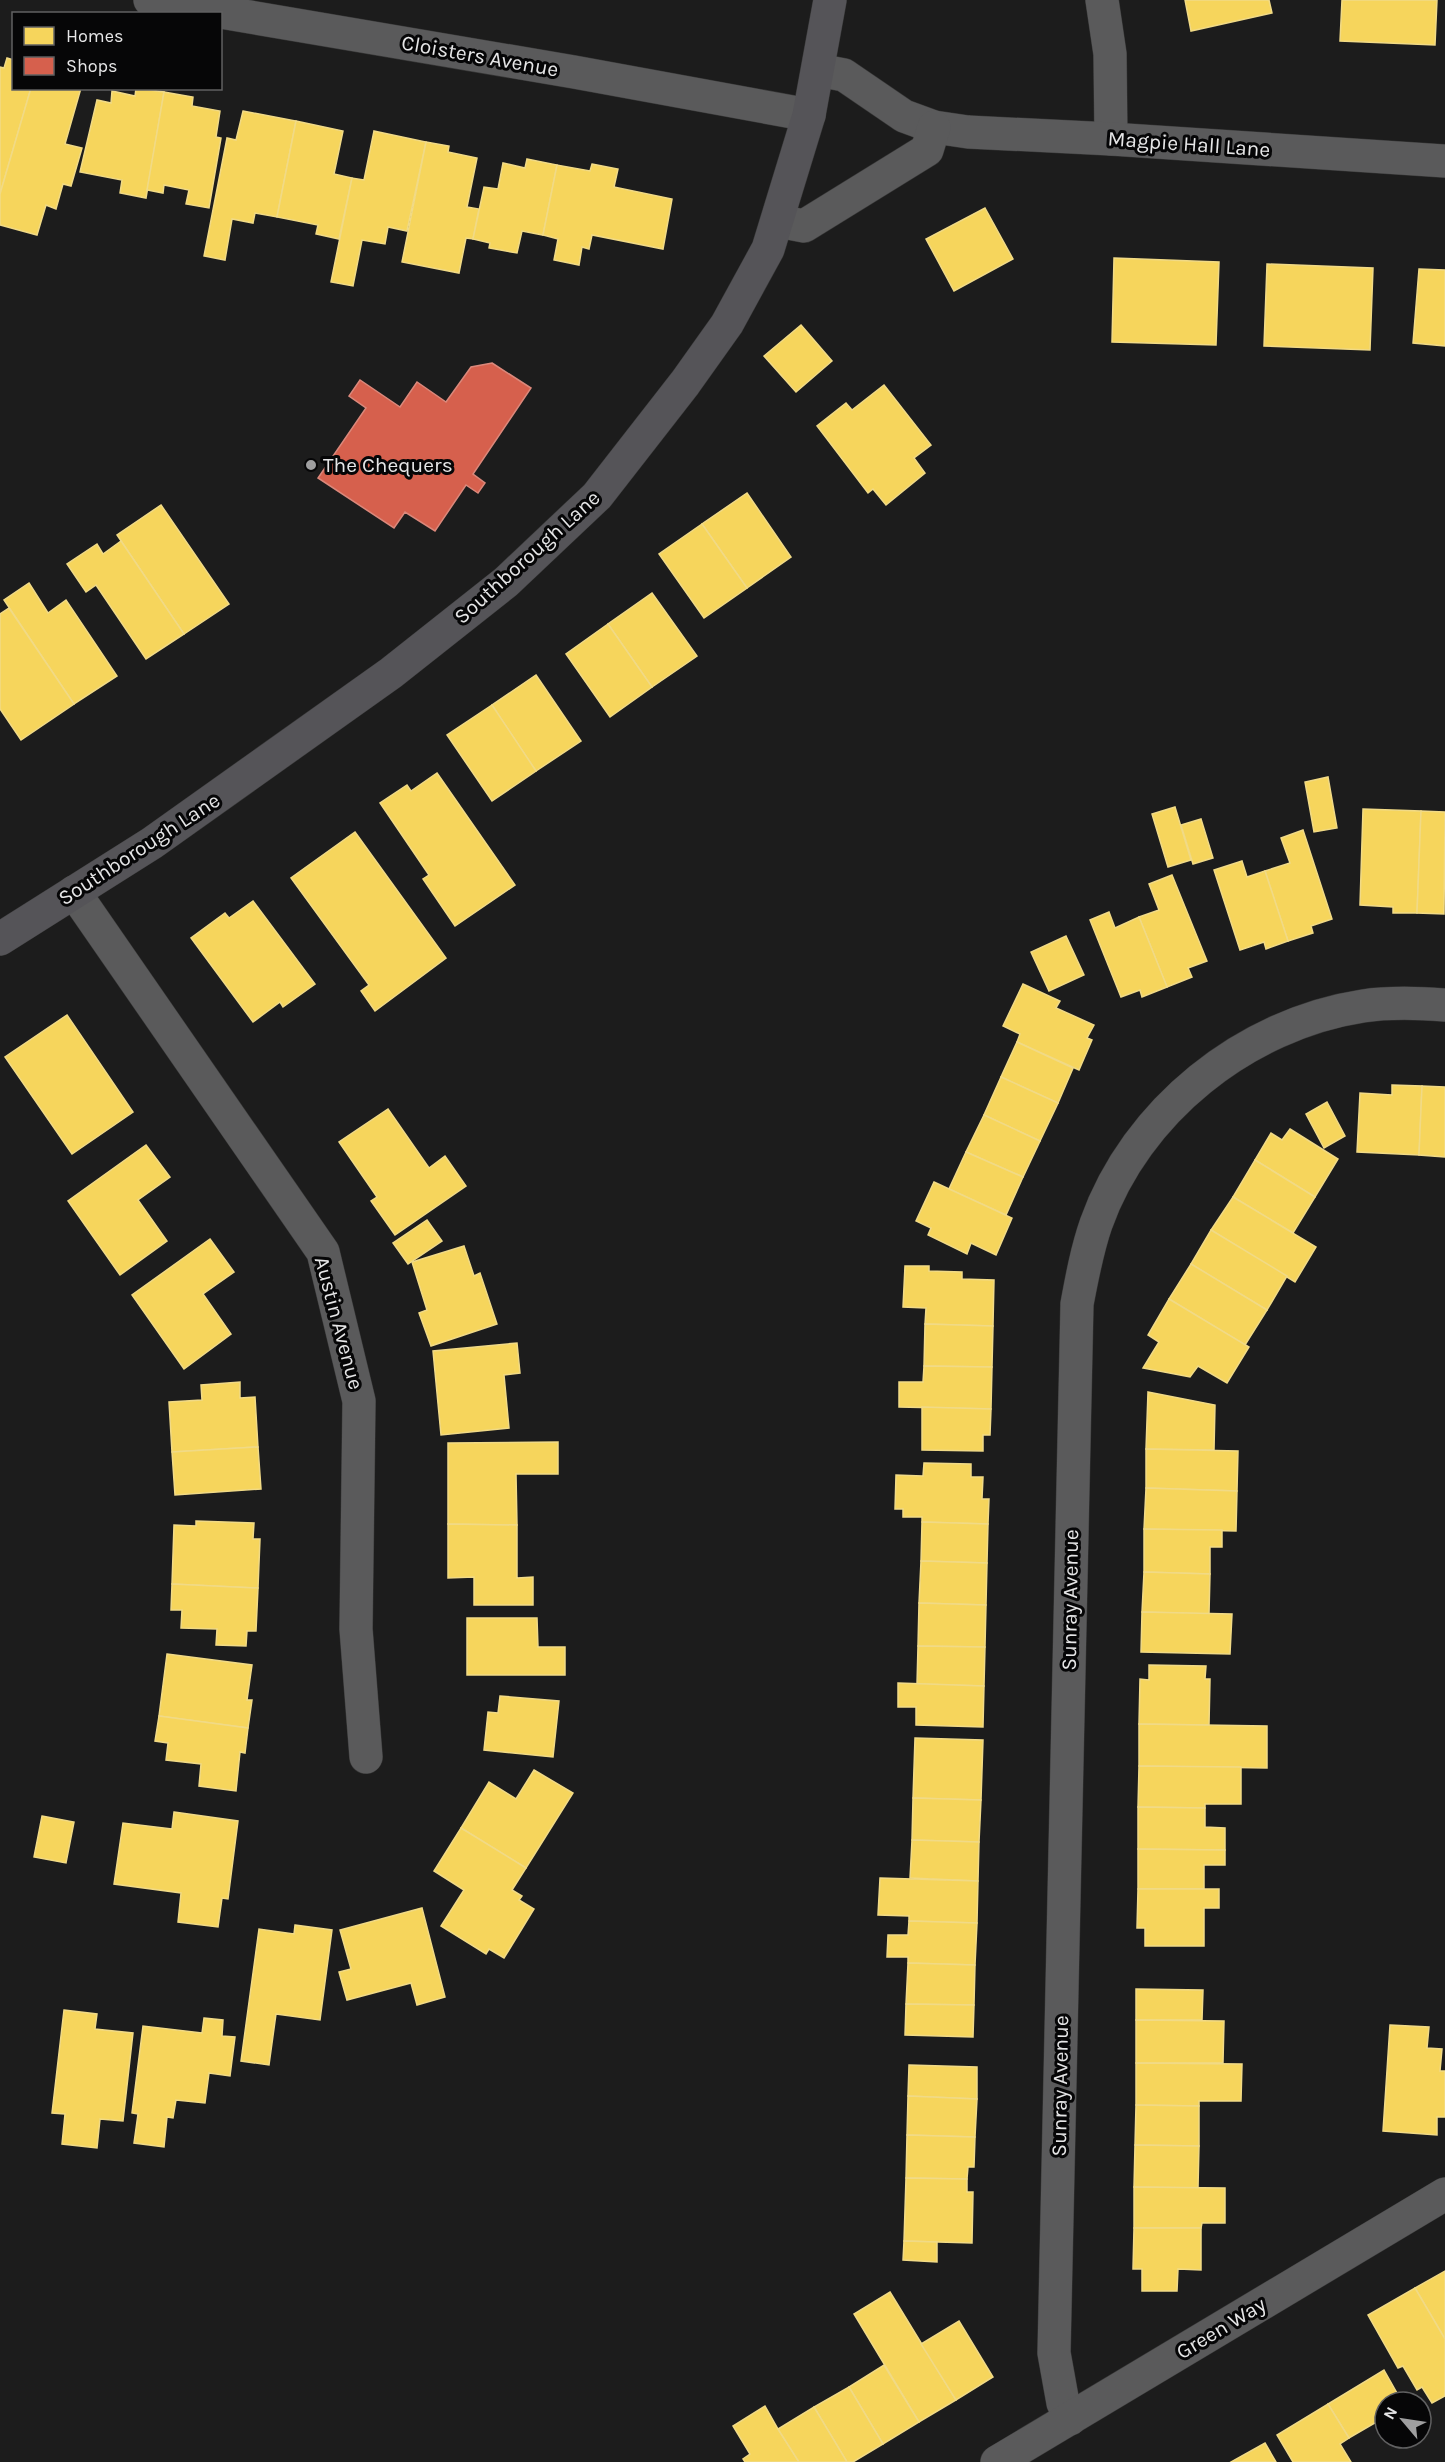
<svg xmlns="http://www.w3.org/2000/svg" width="1445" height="2462" font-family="Karla,sans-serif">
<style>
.homes{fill:#f6d55c;stroke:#f1da86;stroke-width:1.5}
.shops{fill:#d6604d;stroke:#db887b;stroke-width:1.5}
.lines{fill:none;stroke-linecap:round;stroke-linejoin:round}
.street-casing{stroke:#373737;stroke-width:34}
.secondary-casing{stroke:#373737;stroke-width:34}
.street{stroke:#5a5a5b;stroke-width:33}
.secondary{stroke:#555458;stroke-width:33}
.poi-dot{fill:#9f9fa0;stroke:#060607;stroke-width:2}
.labels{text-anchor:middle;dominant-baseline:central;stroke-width:6;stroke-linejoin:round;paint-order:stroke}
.street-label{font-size:21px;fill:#e6e6e7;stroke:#060607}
.poi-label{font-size:21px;fill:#e6e6e7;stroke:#060607;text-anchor:start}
</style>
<rect width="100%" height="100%" fill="#1c1c1c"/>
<g class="homes">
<polygon points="1185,0 1269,0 1272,13 1191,31"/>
<polygon points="1342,0 1437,0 1435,45 1340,41"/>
<polygon points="7,58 14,60 14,88 31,88 0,194 0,67 4,68"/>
<polygon points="31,88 81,88 65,144 82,148 71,186 63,184 56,209 46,205 37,235 0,225 0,194"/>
<polygon points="136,88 164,92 146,198 120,193 122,180 80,172 97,100 111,103 112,91 135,96"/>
<polygon points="164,92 193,97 192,106 220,111 216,137 221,138 209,208 186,204 189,190 164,185 163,193 147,190"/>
<polygon points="243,111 296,121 277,217 255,213 253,223 232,219 225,260 204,256 227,138 236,140"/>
<polygon points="296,121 343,131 334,174 352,178 339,239 316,234 318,225 277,217"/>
<polygon points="374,131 426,142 407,231 388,227 385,244 362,240 353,286 331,282 352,178 364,180"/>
<polygon points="426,142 449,146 448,152 477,158 467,207 479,209 473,239 466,238 459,273 402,262"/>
<polygon points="527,159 557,165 543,235 522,231 517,253 489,248 490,243 473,239 484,187 498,189 503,163 525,168"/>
<polygon points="592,164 618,169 614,187 672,199 663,249 592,235 589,249 582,247 579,265 554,260 558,239 543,235 557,165 590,171"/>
<polygon points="985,208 1013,259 954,291 926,239"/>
<polygon points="1114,258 1219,262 1216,345 1112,342"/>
<polygon points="1267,264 1373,268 1370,350 1264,346"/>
<polygon points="1419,269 1445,270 1445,346 1413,343"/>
<polygon points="801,325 832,361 796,392 764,356"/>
<polygon points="884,385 931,445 914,458 925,473 886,505 873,489 868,493 817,426 846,403 852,410"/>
<polygon points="747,493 791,557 747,588 702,524"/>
<polygon points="161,505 229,604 184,634 117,535"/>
<polygon points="702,524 747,588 704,618 659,554"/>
<polygon points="121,541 184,634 146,659 96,585 86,592 67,564 97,544 103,554"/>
<polygon points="29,583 48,613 66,600 117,676 74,704 4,600"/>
<polygon points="652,593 697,656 652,687 608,624"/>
<polygon points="9,608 74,704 21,740 0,709 0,614"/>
<polygon points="608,624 652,687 610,717 566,654"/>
<polygon points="536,675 581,741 536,771 492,705"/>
<polygon points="492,705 536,771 492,801 447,735"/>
<polygon points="437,773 515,885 455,926 423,879 429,875 380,803 407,785 411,791"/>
<polygon points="1328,777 1337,828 1314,832 1305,782"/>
<polygon points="1175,807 1191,860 1168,867 1152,814"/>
<polygon points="1363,809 1421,811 1417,913 1393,913 1393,907 1360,905"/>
<polygon points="1421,811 1445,812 1444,914 1417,913"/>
<polygon points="1201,819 1213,858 1193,864 1181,825"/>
<polygon points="1303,830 1332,919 1311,926 1313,933 1288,941 1265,871 1290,863 1281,838"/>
<polygon points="355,832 446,958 375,1011 361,991 369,985 291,878"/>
<polygon points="1242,861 1247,877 1265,871 1288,941 1266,949 1264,942 1240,950 1214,870"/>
<polygon points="1172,875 1207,961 1188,968 1192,977 1167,987 1139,917 1159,910 1149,884"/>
<polygon points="253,901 315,984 283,1007 280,1002 253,1022 191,938 225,913 229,918"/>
<polygon points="1109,912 1115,928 1139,917 1167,987 1142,997 1140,990 1121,997 1090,920"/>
<polygon points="1066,936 1084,975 1049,991 1031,952"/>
<polygon points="1023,984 1060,1001 1056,1008 1094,1025 1087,1038 1092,1040 1079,1070 1017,1042 1020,1034 1003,1026"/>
<polygon points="67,1015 133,1112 72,1154 5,1057"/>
<polygon points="1017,1042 1073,1068 1058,1103 1001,1077"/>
<polygon points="1001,1077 1058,1103 1040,1141 984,1115"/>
<polygon points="1392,1085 1422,1086 1419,1155 1357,1152 1360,1093 1392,1095"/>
<polygon points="1422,1086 1445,1087 1445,1157 1419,1155"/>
<polygon points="1327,1102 1345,1136 1324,1148 1306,1114"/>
<polygon points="388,1109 429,1168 445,1156 466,1186 395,1235 371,1201 377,1197 339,1142"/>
<polygon points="984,1115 1040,1141 1023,1177 966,1152"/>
<polygon points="1290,1129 1338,1159 1315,1197 1255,1160 1271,1133 1282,1140"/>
<polygon points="146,1145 170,1177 138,1200 167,1241 120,1275 68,1201"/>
<polygon points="966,1152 1023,1177 1006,1215 949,1189"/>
<polygon points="1255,1160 1315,1197 1293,1233 1233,1197"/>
<polygon points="934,1182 1012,1218 996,1255 971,1243 967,1254 928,1235 931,1228 916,1221"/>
<polygon points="1233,1197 1316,1247 1295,1282 1211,1230"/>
<polygon points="427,1220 442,1241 408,1264 393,1243"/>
<polygon points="1211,1230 1287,1276 1267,1310 1191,1264"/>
<polygon points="210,1239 234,1272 203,1294 231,1334 184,1369 132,1295"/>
<polygon points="464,1246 474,1276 480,1273 497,1324 431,1346 419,1313 427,1310 412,1262"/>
<polygon points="1191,1264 1267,1310 1245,1345 1169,1299"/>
<polygon points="905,1266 929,1266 929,1271 962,1272 962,1279 994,1280 993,1326 925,1324 926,1308 903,1307"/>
<polygon points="1169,1299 1249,1347 1227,1383 1198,1366 1190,1377 1143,1368 1159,1342 1148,1335"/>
<polygon points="925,1324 993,1326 992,1367 924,1366"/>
<polygon points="517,1343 520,1373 504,1375 509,1428 441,1435 433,1351"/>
<polygon points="924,1366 992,1367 991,1409 899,1407 899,1382 923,1382"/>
<polygon points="240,1382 240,1398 255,1397 258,1447 172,1452 169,1402 202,1400 201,1385"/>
<polygon points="1148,1392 1215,1405 1214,1450 1146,1449"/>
<polygon points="922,1407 991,1409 990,1435 983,1435 983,1451 922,1450"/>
<polygon points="558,1442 558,1474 516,1474 517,1525 448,1524 448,1443"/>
<polygon points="258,1447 261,1489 175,1495 172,1452"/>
<polygon points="1146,1449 1238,1451 1237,1491 1146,1488"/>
<polygon points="924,1463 971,1464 971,1477 983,1477 982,1499 989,1499 988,1524 922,1522 922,1517 903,1517 903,1509 895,1509 896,1475 923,1476"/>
<polygon points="1146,1488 1237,1491 1236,1531 1144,1529"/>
<polygon points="196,1521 254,1523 253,1539 260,1539 258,1588 172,1584 174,1525 196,1526"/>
<polygon points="922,1522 988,1524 987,1563 921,1561"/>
<polygon points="448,1524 517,1525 517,1578 533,1577 533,1605 474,1605 474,1577 448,1578"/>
<polygon points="1144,1529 1222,1530 1222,1547 1210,1547 1210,1574 1144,1572"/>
<polygon points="921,1561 987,1563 986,1605 919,1603"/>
<polygon points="1144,1572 1210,1574 1209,1614 1142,1612"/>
<polygon points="172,1584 258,1588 256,1631 247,1631 246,1646 216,1645 217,1629 181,1628 182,1610 171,1610"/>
<polygon points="919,1603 986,1605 985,1647 918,1646"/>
<polygon points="1142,1612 1232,1614 1230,1654 1141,1652"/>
<polygon points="467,1618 537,1618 538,1647 565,1647 565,1675 467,1675"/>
<polygon points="918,1646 985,1647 984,1686 917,1684"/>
<polygon points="167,1654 252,1665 247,1700 252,1700 248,1728 159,1716"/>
<polygon points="1149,1665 1206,1666 1205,1679 1210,1679 1209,1725 1139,1724 1140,1679 1149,1680"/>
<polygon points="898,1683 984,1686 983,1727 916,1725 916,1707 898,1707"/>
<polygon points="500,1696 559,1701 553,1757 484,1750 488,1712 498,1713"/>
<polygon points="159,1716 248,1728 245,1753 240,1752 236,1791 199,1786 201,1764 166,1760 168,1743 155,1741"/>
<polygon points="1139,1724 1267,1726 1267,1768 1139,1766"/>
<polygon points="915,1738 983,1740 981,1800 913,1798"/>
<polygon points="1139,1766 1241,1767 1241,1804 1205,1804 1205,1808 1138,1807"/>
<polygon points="534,1770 573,1793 526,1868 461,1828 489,1782 516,1799"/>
<polygon points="913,1798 981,1800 979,1842 912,1840"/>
<polygon points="1138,1807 1205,1808 1205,1827 1225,1828 1225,1850 1138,1849"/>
<polygon points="174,1812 238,1821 228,1899 222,1898 218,1927 178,1922 181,1893 114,1884 123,1823 172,1829"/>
<polygon points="42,1816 74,1822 66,1863 34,1857"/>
<polygon points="461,1828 526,1868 512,1890 522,1896 519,1900 534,1909 504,1958 489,1949 486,1954 441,1926 464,1890 434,1871"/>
<polygon points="912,1840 979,1842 978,1881 910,1878"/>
<polygon points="1138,1849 1225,1850 1225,1865 1204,1865 1204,1889 1138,1889"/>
<polygon points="880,1878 978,1881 977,1923 909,1921 909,1916 878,1915"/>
<polygon points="1138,1889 1219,1889 1219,1908 1204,1908 1204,1946 1145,1946 1145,1928 1137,1928"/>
<polygon points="422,1908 445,1997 417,2005 411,1983 347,2000 339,1972 351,1969 340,1930"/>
<polygon points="909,1921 977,1923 975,1965 908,1963 908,1957 887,1957 888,1935 908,1935"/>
<polygon points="295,1925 332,1930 320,2020 276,2014 269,2065 241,2061 259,1929 294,1934"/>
<polygon points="908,1963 975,1965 974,2005 906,2004"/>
<polygon points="1136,1989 1203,1990 1202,2020 1136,2020"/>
<polygon points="906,2004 974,2005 973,2037 905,2035"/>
<polygon points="64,2010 97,2014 95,2029 133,2033 123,2121 100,2119 97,2148 62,2144 65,2114 52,2113"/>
<polygon points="204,2018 223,2020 222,2036 235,2037 230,2076 209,2073 205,2103 176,2100 173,2118 167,2117 164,2147 134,2143 138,2114 132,2113 143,2026 202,2033"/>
<polygon points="1136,2020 1224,2021 1223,2063 1136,2063"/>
<polygon points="1390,2025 1429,2027 1427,2048 1442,2049 1440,2071 1445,2071 1445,2117 1437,2117 1437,2135 1383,2131"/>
<polygon points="1136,2063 1242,2064 1241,2101 1199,2101 1199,2106 1136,2105"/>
<polygon points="909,2065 977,2067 977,2099 908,2096"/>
<polygon points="908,2096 977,2099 975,2137 907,2135"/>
<polygon points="1136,2105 1199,2106 1199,2146 1135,2145"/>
<polygon points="907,2135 975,2137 974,2167 968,2167 967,2179 906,2178"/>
<polygon points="1135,2145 1199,2146 1198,2188 1134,2187"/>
<polygon points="906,2178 967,2179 967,2192 973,2192 972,2243 904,2241"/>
<polygon points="1134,2187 1225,2188 1225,2223 1202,2223 1201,2228 1134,2228"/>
<polygon points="1134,2228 1201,2228 1201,2270 1178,2269 1177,2291 1142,2291 1142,2269 1133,2269"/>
<polygon points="904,2241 937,2242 937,2262 903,2260"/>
<polygon points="1445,2271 1445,2339 1415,2288"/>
<polygon points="1415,2288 1445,2339 1445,2396 1432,2403 1422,2387 1417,2390 1403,2366 1398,2368 1368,2315"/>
<polygon points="890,2292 956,2400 919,2422 854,2314"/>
<polygon points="959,2321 993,2377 956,2400 921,2344"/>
<polygon points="884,2365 919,2422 883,2444 849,2387"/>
<polygon points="1384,2370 1402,2402 1385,2402 1385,2417 1349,2438 1328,2404"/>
<polygon points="849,2387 883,2444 853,2462 847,2462 814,2407"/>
<polygon points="1328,2404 1349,2438 1340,2444 1351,2462 1293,2462 1277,2435"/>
<polygon points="765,2406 778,2429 799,2462 745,2462 743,2459 750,2454 733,2426"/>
<polygon points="814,2407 847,2462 799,2462 778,2429"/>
<polygon points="1265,2443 1276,2462 1231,2462"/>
</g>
<polygon class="shops" points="492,363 531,388 473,474 485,483 478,493 466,485 435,531 405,512 394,528 318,478 366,408 349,396 360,380 400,407 417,382 446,402 471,367"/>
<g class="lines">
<g class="street-casing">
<g id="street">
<polyline points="150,0 574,72 809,115"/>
<polyline points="1102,0 1110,54 1111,139"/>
<polyline points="818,70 844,75 904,116 934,127 968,132 1111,139 1445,161"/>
<polyline points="778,221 804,226 927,150 934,127"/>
<polyline points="74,892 323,1252 359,1401 356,1629 366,1757"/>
<path d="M1070,2419l-7,-16 -9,-50 23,-1049c5,-27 10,-54 19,-80 40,-113 149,-200 267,-218 27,-4 55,-3 82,-1"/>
<polyline points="997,2462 1445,2194"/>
</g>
</g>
<g class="secondary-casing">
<polyline id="secondary" points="0,939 152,843 391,673 506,582 597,496 685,383 727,324 768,249 809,115 830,0"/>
</g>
<use href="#street" class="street"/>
<use href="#secondary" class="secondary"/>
</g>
<circle class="poi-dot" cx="311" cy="465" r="6"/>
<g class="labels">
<g class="street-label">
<text transform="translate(480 56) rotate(10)">Cloisters Avenue</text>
<text transform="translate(1189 144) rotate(4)">Magpie Hall Lane</text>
<text transform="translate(527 557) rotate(-42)">Southborough Lane</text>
<text transform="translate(139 849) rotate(-33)">Southborough Lane</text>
<text transform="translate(339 1323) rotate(75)">Austin Avenue</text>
<text transform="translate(1070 1600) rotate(-89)">Sunray Avenue</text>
<text transform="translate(1060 2086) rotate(-89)">Sunray Avenue</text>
<text transform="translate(1221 2328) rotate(-31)">Green Way</text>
</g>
<g class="poi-label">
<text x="323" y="465">The Chequers</text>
</g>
</g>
<rect x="12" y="12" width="210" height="78" fill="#060607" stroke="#606061" stroke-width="1.5"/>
<rect x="24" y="27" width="30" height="18" fill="#f6d55c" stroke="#606061" stroke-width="1.5"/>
<text x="66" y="42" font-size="18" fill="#e6e6e7">Homes</text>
<rect x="24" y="57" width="30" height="18" fill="#d6604d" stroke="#606061" stroke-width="1.5"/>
<text x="66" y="72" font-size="18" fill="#e6e6e7">Shops</text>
<g transform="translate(1403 2420) rotate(299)"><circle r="28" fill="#060607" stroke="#606061" stroke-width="1.5"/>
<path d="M0-4.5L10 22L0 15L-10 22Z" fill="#9f9fa0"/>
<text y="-9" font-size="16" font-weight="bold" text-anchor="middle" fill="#e6e6e7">N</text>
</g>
</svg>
